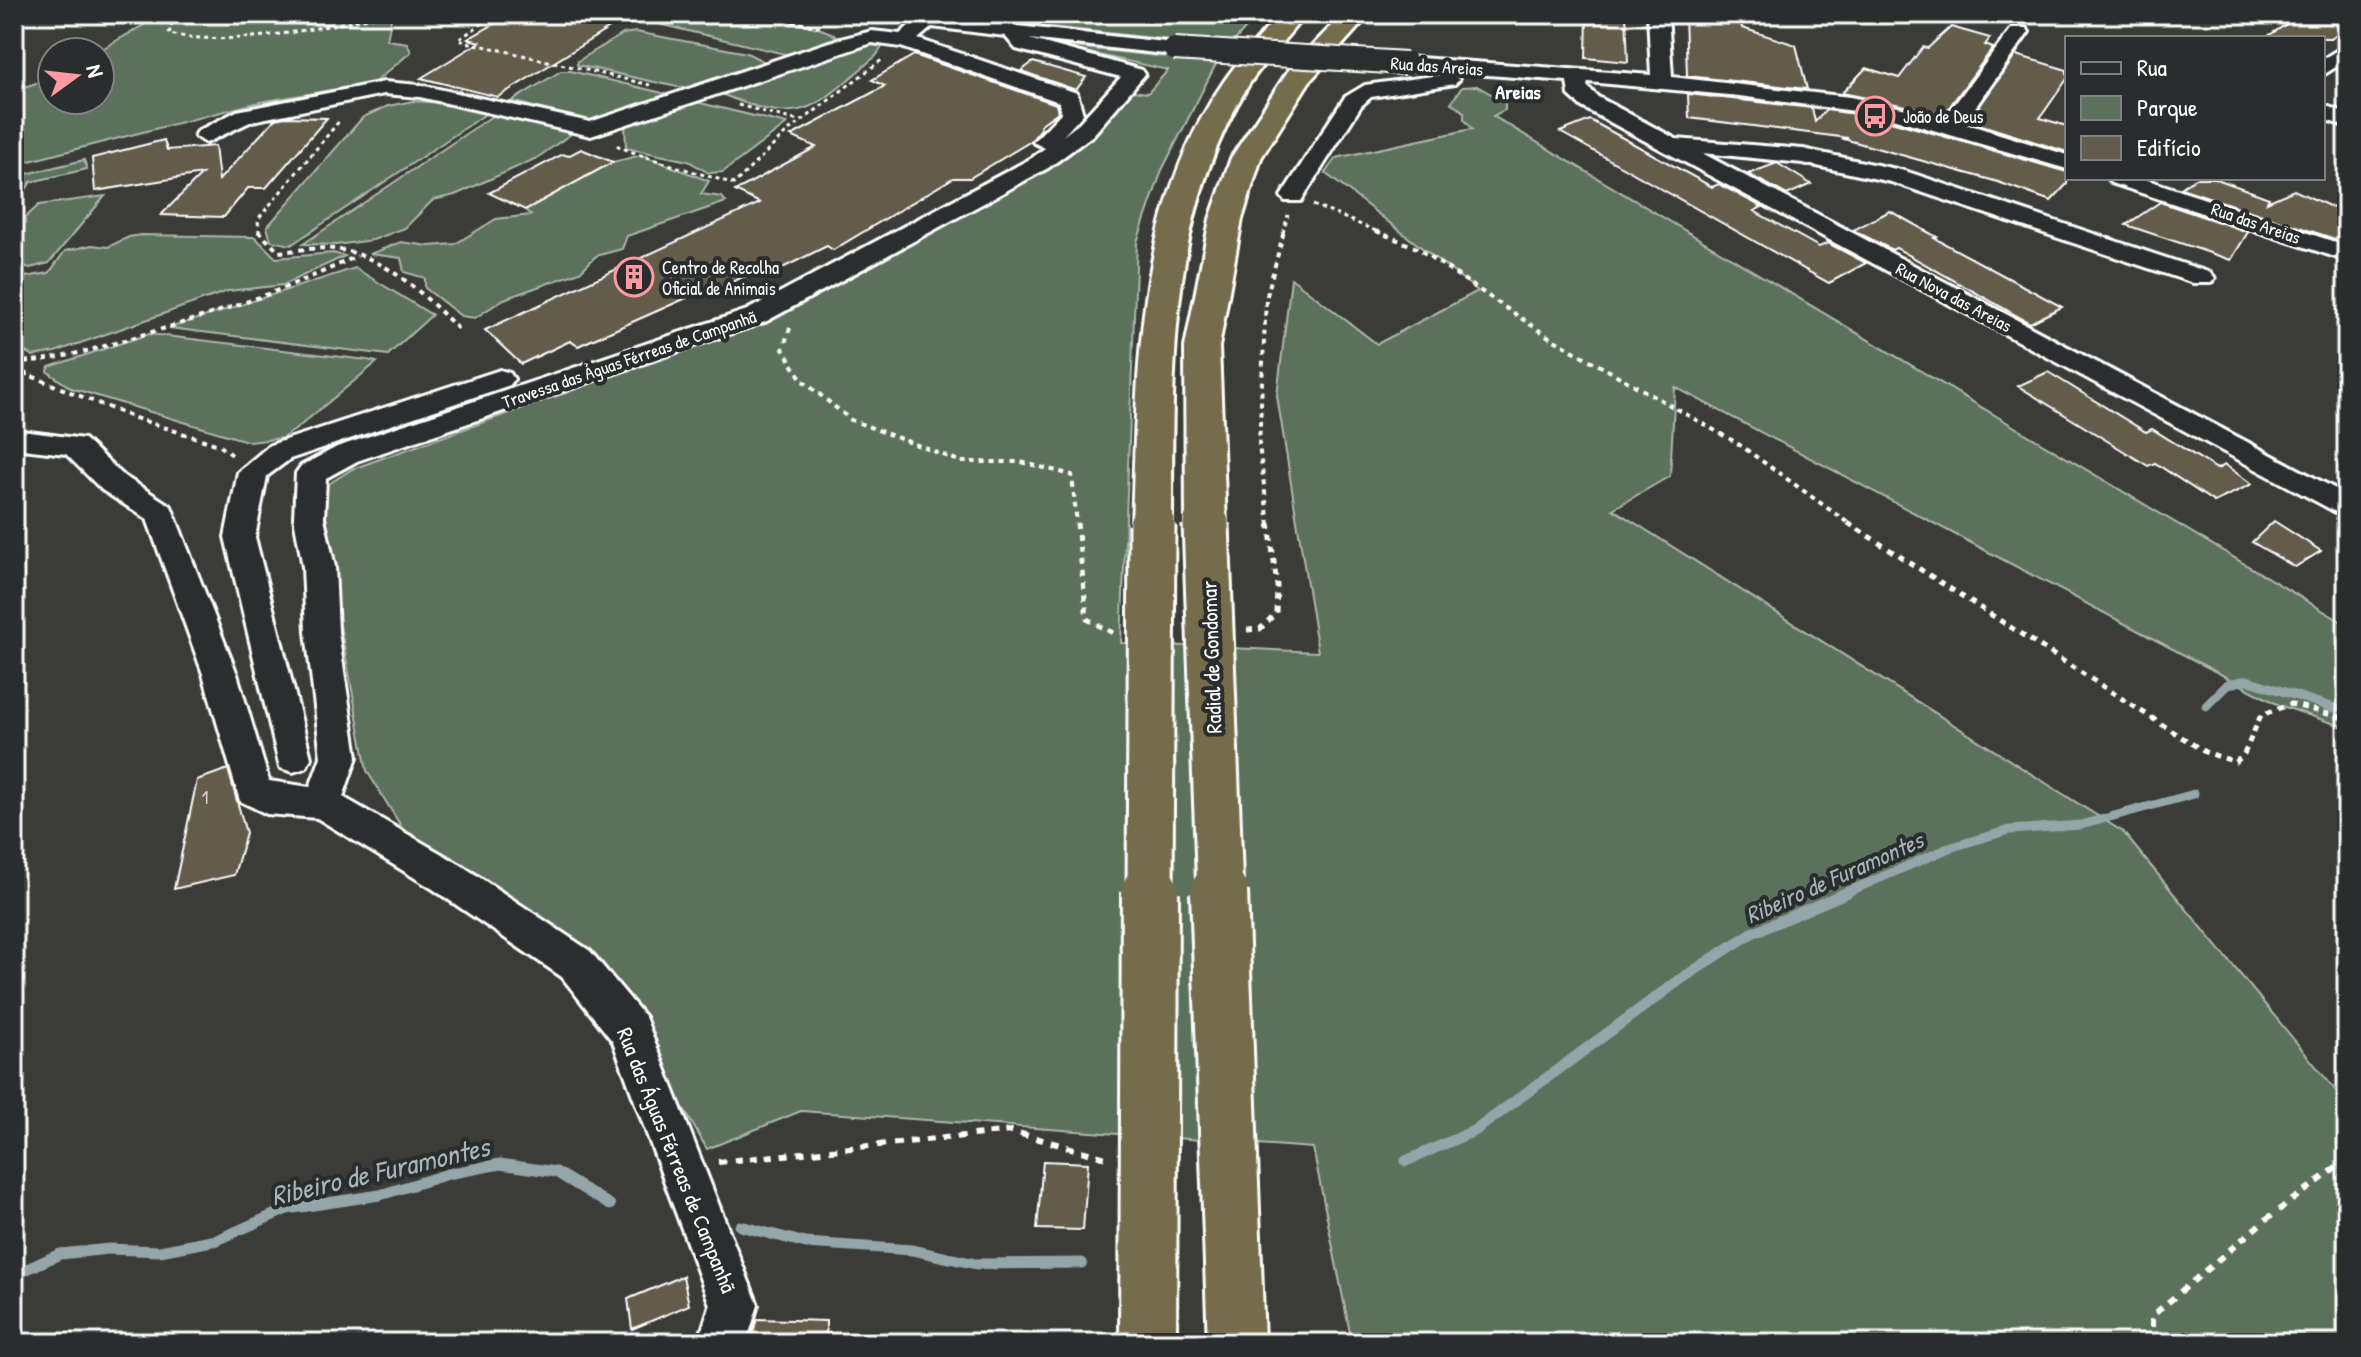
<svg xmlns="http://www.w3.org/2000/svg" width="2361" height="1357" font-family="'Patrick Hand',sans-serif">
<style>
.green{fill:#5b715c;stroke:#adb8ae;stroke-width:2}
.lines{fill:none;stroke-linecap:round;stroke-linejoin:round}
.stream-far1{stroke:#95a6aa;stroke-width:9}
.stream{stroke:#95a6aa;stroke-width:11}
.building{fill:#645c4c;stroke:#fff;stroke-width:2}
.minor-casing{stroke:#fff;stroke-width:6}
.highway-casing{stroke:#fff;stroke-width:6}
.path-far3{stroke:#fff;stroke-width:3;stroke-dasharray:4 4;stroke-linecap:butt}
.path-far2{stroke:#fff;stroke-width:4;stroke-dasharray:5 5;stroke-linecap:butt}
.path-far1{stroke:#fff;stroke-width:5;stroke-dasharray:6 6;stroke-linecap:butt}
.path{stroke:#fff;stroke-width:6;stroke-dasharray:8 8;stroke-linecap:butt}
.minor{fill:#2a2d2e;fill-rule:evenodd}
.highway{fill:#746c4b;fill-rule:evenodd}
.minor-bridge-casing{stroke:#fff;stroke-width:26;stroke-linecap:butt}
.highway-bridge-far1-casing{stroke:#fff;stroke-width:51;stroke-linecap:butt}
.highway-bridge-casing{stroke:#fff;stroke-width:62;stroke-linecap:butt}
.minor-bridge{stroke:#2a2d2e;stroke-width:22}
.highway-bridge-far1{stroke:#746c4b;stroke-width:45}
.highway-bridge{stroke:#746c4b;stroke-width:56}
.labels{text-anchor:middle;dominant-baseline:central;stroke-width:8;stroke-linejoin:round;paint-order:stroke}
.far-street-label{font-size:18px;fill:#fff;stroke:#2a2d2e}
.far-poi-label{font-size:18px;fill:#fff;stroke:#2a2d2e;text-anchor:start}
.number-label{font-size:18px;fill:#d8d6d2}
.far-neighbourhood-label{font-size:20px;font-weight:bold;fill:#fff;stroke:#2a2d2e}
.street-label{font-size:22px;fill:#fff;stroke:#2a2d2e}
.water-label{font-size:24px;font-style:italic;fill:#a6b5b8;stroke:#2a2d2e}
.near-water-label{font-size:28px;font-style:italic;fill:#a6b5b8;stroke:#2a2d2e}
</style>
<rect width="100%" height="100%" fill="#3b3b37"/>
<filter id="ink" filterUnits="userSpaceOnUse"><feTurbulence type="fractalNoise" baseFrequency=".0125" numOctaves="2"/><feDisplacementMap in="SourceGraphic" scale="16" xChannelSelector="R" yChannelSelector="G"/><feConvolveMatrix kernelMatrix="1 2 1 2 8 2 1 2 1" color-interpolation-filters="sRGB"/></filter>
<g filter="url(#ink)">
<g class="green">
<polygon points="140,14 392,14 387,40 407,43 411,52 374,83 260,102 14,165 14,90 52,78 52,100 100,100 100,52 97,52 147,23"/>
<path d="M658,14c34,0 158,2 180,24l-49,17 -143,-34z"/>
<polygon points="1026,14 1258,14 1218,60 1162,170 1137,242 1121,643 1318,652 1277,396 1291,278 1377,344 1478,291 1325,173 1336,158 1472,129 1464,119 1464,112 1451,103 1462,87 1477,86 1505,102 1505,110 1493,116 2347,625 2347,728 2279,705 1675,387 1670,476 1613,509 2123,832 2347,1104 2347,1343 1352,1343 1313,1148 801,1111 707,1149 592,951 404,831 367,771 323,533 327,485 352,469 767,321 1048,168 1096,134 1132,91 1148,93 1168,70 1053,45 1186,59 1192,42 1032,25"/>
<polygon points="636,32 747,53 769,64 703,87 677,87 577,65 578,61 623,34"/>
<path d="M865,41l19,3 -8,12c-64,54 -72,73 -157,37z"/>
<polygon points="561,71 571,71 679,97 607,120 581,120 512,101"/>
<polygon points="413,101 461,104 490,111 291,245 271,241 267,227 363,117 388,106"/>
<polygon points="692,101 787,124 723,172 709,173 688,161 626,148 625,125"/>
<polygon points="498,112 571,130 571,134 537,158 455,195 433,200 405,228 373,240 336,245 303,244"/>
<polygon points="642,155 709,181 701,194 722,197 726,202 627,236 622,249 596,256 580,272 504,299 475,318 461,316 425,288 425,278 404,272 401,258 370,254 401,242 429,246 455,244 496,219 531,215 525,210 613,162"/>
<polygon points="84,160 87,169 31,182 25,191 14,198 14,177"/>
<polygon points="105,196 49,263 30,268 14,263 14,228 39,205"/>
<polygon points="141,235 255,237 276,258 333,253 345,256 283,285 228,291 55,352 33,356 14,346 14,287 25,277 49,273 65,251 92,245 108,247 129,237"/>
<polygon points="355,268 432,315 388,355 169,328"/>
<polygon points="149,334 367,360 377,362 295,430 282,438 250,442 71,388 48,372 49,367"/>
</g>
<g class="lines">
<g class="stream-far1">
<polyline points="2206,706 2228,684 2247,680 2347,712"/>
<polyline points="1843,894 1949,848 2009,830 2081,825 2194,794"/>
</g>
<g class="stream">
<polyline points="1406,1161 1476,1130 1681,979 1752,933 1848,892"/>
<polyline points="740,1226 806,1243 912,1250 976,1264 1082,1263"/>
<polyline points="14,1275 60,1254 109,1249 160,1251 217,1240 287,1209 380,1195 448,1174 500,1164 556,1172 610,1205"/>
</g>
</g>
<g class="building">
<polygon points="512,14 632,14 498,97 421,78 480,42 468,39"/>
<polygon points="1587,14 1626,14 1628,62 1586,58"/>
<polygon points="1685,14 1738,14 1742,28 1796,45 1807,89 1687,76"/>
<polygon points="2302,14 2347,14 2347,27 2331,38 2265,38"/>
<polygon points="1951,27 1990,38 1985,45 1993,48 1944,114 1842,93 1866,68 1899,78 1923,47 1928,48"/>
<polygon points="914,55 1056,104 1058,112 1040,125 1041,129 1031,141 970,178 953,178 833,250 827,246 762,278 754,272 721,287 718,284 578,346 570,341 521,364 485,330 760,203 735,191 816,147 791,136 885,86 872,80"/>
<polygon points="2016,55 2067,70 2067,79 2040,118 2067,126 2067,152 1969,121"/>
<polygon points="1033,62 1086,77 1076,90 1021,71"/>
<polygon points="1688,94 1812,108 1815,122 1826,110 1877,117 2067,172 2067,184 2051,201 1998,182 1844,139 1848,138 1689,118"/>
<polygon points="285,117 327,118 266,188 248,188 224,217 161,215 202,174 95,191 92,158 164,140 167,150 215,146 219,180 275,119"/>
<polygon points="1590,120 1712,187 1719,184 1762,207 1754,211 1819,247 1828,243 1866,263 1829,283 1560,132"/>
<polygon points="581,149 613,162 525,210 489,193 563,154 568,156"/>
<polygon points="1777,163 1811,184 1787,195 1748,174"/>
<polygon points="2195,178 2214,178 2269,198 2267,202 2294,190 2347,214 2347,243 2181,188"/>
<polygon points="2160,202 2248,232 2231,260 2126,225"/>
<polygon points="1890,211 1937,237 1934,238 2062,307 2030,323 1896,248 1892,250 1853,230"/>
<polygon points="2048,372 2146,432 2152,429 2217,469 2225,465 2252,484 2214,502 2155,463 2148,466 2018,386"/>
<polygon points="2274,521 2321,551 2295,567 2252,542"/>
<polygon points="228,769 246,833 234,875 174,889 197,780"/>
<polygon points="1043,1161 1088,1163 1083,1230 1037,1229"/>
<polygon points="683,1276 689,1305 632,1329 628,1299"/>
<polygon points="757,1319 826,1321 826,1343 750,1343"/>
</g>
<g class="lines">
<g class="minor-casing">
<g id="minor">
<path d="M885,14h43l66,9 1,-9h20l-2,7 4,5 157,17 10,6 -10,6 -145,-16 113,31 3,4 -52,61 -45,33 -283,154 -408,139 -31,17 -2,40 11,49 3,65 19,125 -14,40 118,68 129,86 55,66 113,288 -12,38h-48l12,-38 -97,-263 -51,-65 -129,-88 -116,-71 -50,-4 -27,-13 -37,-127 -56,-155 -45,-29 -36,-36 -52,-6v-18l70,9 40,37 47,30 66,168 32,107 41,6 11,-30 -15,-125 -3,-65 -9,-49 2,-45 5,-7 36,-19 410,-137 285,-152 13,-10 -12,-6 28,-29 -2,-11 -158,-55 -29,-4 -281,93 -171,-39 -36,-3 -132,27 -46,22 -11,-7 3,-5 39,-20 147,-29 36,3 170,37 239,-80 43,-11 28,3 12,-11 -24,-5zM932,27l73,9 11,13 105,28 -44,48 -14,11 20,-22 -6,-21 -159,-54z"/>
<polygon points="1648,14 1668,14 1672,77 1850,97 1945,117 2012,28 2026,28 2029,32 1964,123 2067,155 2067,169 1878,114 1739,96 1588,82 1587,86 1598,97 1676,139 1803,149 1905,171 2211,273 2215,278 2211,283 2193,283 1891,182 1803,163 1702,153 2347,495 2347,518 1582,107 1569,95 1567,81 1406,69 1396,63 1406,57 1651,75"/>
<polygon points="2347,44 2347,60 2323,75 2323,59"/>
<polygon points="1448,74 1455,76 1459,80 1455,84 1371,97 1361,106 1301,201 1285,201 1281,196 1345,97 1365,85"/>
<polygon points="2323,105 2347,113 2347,127 2323,119"/>
<polygon points="2107,178 2142,178 2347,246 2347,261 2111,183"/>
<polygon points="500,370 510,373 514,379 510,385 290,459 267,476 255,537 311,758 306,768 293,772 280,768 225,537 238,472 270,445"/>
</g>
</g>
<g class="highway-casing">
<g id="highway">
<path d="M1279,14h26c-18,25 -41,46 -57,72 -82,133 -75,289 -76,439l-6,10 -14,4 -14,-4 -6,-10c6,-152 2,-315 93,-445 16,-23 36,-44 54,-66z"/>
<polygon points="1343,14 1370,14 1309,82 1261,158 1242,219 1219,347 1226,524 1220,534 1206,538 1192,534 1186,524 1185,347 1210,219 1231,158 1288,71"/>
</g>
</g>
<g class="path-far3">
<path d="M174,14l-5,20c73,14 148,-7 220,-20"/>
<polyline points="496,14 458,40 650,85"/>
<polyline points="753,14 820,27"/>
<polyline points="738,105 799,121"/>
<path d="M617,145c7,7 99,33 117,39l52,-51 97,-74"/>
<polyline points="1313,205 1381,233"/>
<polyline points="259,233 258,219 341,119"/>
<polyline points="1283,233 1288,215"/>
</g>
<g class="path-far2">
<path d="M258,231l21,21c21,-2 42,-6 62,-2 45,7 88,49 118,80"/>
<polyline points="1376,231 1417,248 1549,337 1737,443 1851,525"/>
<polyline points="790,328 783,349 802,380 851,420 962,462 1021,462 1072,475 1077,525"/>
<path d="M14,362c46,-1 87,-15 131,-28 73,-21 144,-45 212,-78"/>
<polyline points="14,369 132,417 219,445 235,457"/>
<polyline points="1269,525 1259,445 1266,299 1284,231"/>
</g>
<g class="path-far1">
<polyline points="1077,523 1087,619 1113,633"/>
<polyline points="1848,523 2205,752 2236,762 2244,754 2261,715 2291,704 2347,719"/>
<polyline points="1247,630 1260,629 1276,613 1277,586 1269,523"/>
</g>
<g class="path">
<polyline points="718,1162 1011,1131 1106,1158"/>
<polyline points="2152,1343 2152,1316 2265,1220 2347,1160"/>
</g>
<use href="#minor" class="minor"/>
<use href="#highway" class="highway"/>
<g class="minor-bridge-casing">
<polyline id="minor-bridge" points="1174,49 1406,63"/>
</g>
<g class="highway-bridge-far1-casing">
<g id="highway-bridge-far1">
<polyline points="1206,524 1220,894"/>
<polyline points="1150,894 1152,525"/>
</g>
</g>
<g class="highway-bridge-casing">
<g id="highway-bridge">
<polyline points="1219,892 1236,1343"/>
<polyline points="1148,1343 1150,892"/>
</g>
</g>
<use href="#minor-bridge" class="minor-bridge"/>
<use href="#highway-bridge-far1" class="highway-bridge-far1"/>
<use href="#highway-bridge" class="highway-bridge"/>
</g>
</g>
<defs>
<g id="bus-ring" transform="scale(2)"><circle r="9.5" fill="#2a2d2e" stroke="#ff9aa2" stroke-width="1.5"/><path d="M-5-6H5V4H4V6H2V4H-2V6H-4V4H-5ZM-3.5-4V0h7V-4ZM-3.5 1.2v1.5H-2V1.2ZM2 1.2v1.5H3.5V1.2Z" fill="#ff9aa2"/></g>
<g id="building-ring" transform="scale(2)"><circle r="9.5" fill="#2a2d2e" stroke="#ff9aa2" stroke-width="1.5"/><path d="M-4-6H4V6H1V3H-1V6H-4ZM-2.5-4.3h1.7v1.8h-1.7ZM.8-4.3h1.7v1.8H.8ZM-2.5-1h1.7V.8h-1.7ZM.8-1h1.7V.8H.8Z" fill="#ff9aa2"/></g>
</defs>
<g fill-rule="evenodd">
<use href="#bus-ring" x="1875" y="116"/>
<use href="#building-ring" x="634" y="277"/>
</g>
<g class="labels">
<g class="far-street-label">
<text transform="translate(1437 66) rotate(4)">Rua das Areias</text>
<text transform="translate(2256 223) rotate(19)">Rua das Areias</text>
<text transform="translate(1954 297) rotate(28)">Rua Nova das Areias</text>
<text transform="translate(629 359) rotate(-19)">Travessa das Águas Férreas de Campanhã</text>
</g>
<g class="far-poi-label">
<text x="1903" y="116">João de Deus</text>
<text x="662" y="267">Centro de Recolha<tspan x="662" dy="21">Oficial de Animais</tspan></text>
</g>
<g class="number-label">
<text x="205" y="797">1</text>
</g>
<g class="far-neighbourhood-label">
<text x="1518" y="91">Areias</text>
</g>
<g class="street-label">
<text transform="translate(1211 657) rotate(-92)">Radial de Gondomar</text>
<text transform="translate(677 1160) rotate(68)">Rua das Águas Férreas de Campanhã</text>
</g>
<g class="water-label">
<text transform="translate(1834 877) rotate(-24)">Ribeiro de Furamontes</text>
</g>
<g class="near-water-label">
<text transform="translate(380 1171) rotate(-13)">Ribeiro de Furamontes</text>
</g>
</g>
<rect width="2361" height="1357" fill="none" stroke="#2a2d2e" stroke-width="48"/>
<rect x="24" y="24" width="2313" height="1309" fill="none" stroke="#fff" stroke-width="3" filter="url(#ink)"/>
<rect x="2065" y="36" width="260" height="144" fill="#2a2d2e" stroke="#7f8182" stroke-width="2"/>
<rect x="2081" y="62" width="40" height="12" fill="#2a2d2e" stroke="#7f8182" stroke-width="2"/>
<text x="2137" y="76" font-size="24" fill="#ffffff">Rua</text>
<rect x="2081" y="96" width="40" height="24" fill="#5b715c" stroke="#7f8182" stroke-width="2"/>
<text x="2137" y="116" font-size="24" fill="#ffffff">Parque</text>
<rect x="2081" y="136" width="40" height="24" fill="#645c4c" stroke="#7f8182" stroke-width="2"/>
<text x="2137" y="156" font-size="24" fill="#ffffff">Edifício</text>
<g transform="translate(76 76) rotate(75)"><circle r="38" fill="#2a2d2e" stroke="#7f8182" stroke-width="2"/>
<path d="M0-6L14 30L0 20L-14 30Z" fill="#ff9aa2"/>
<text y="-12" font-size="22" font-weight="bold" text-anchor="middle" fill="#ffffff">N</text>
</g>
</svg>
